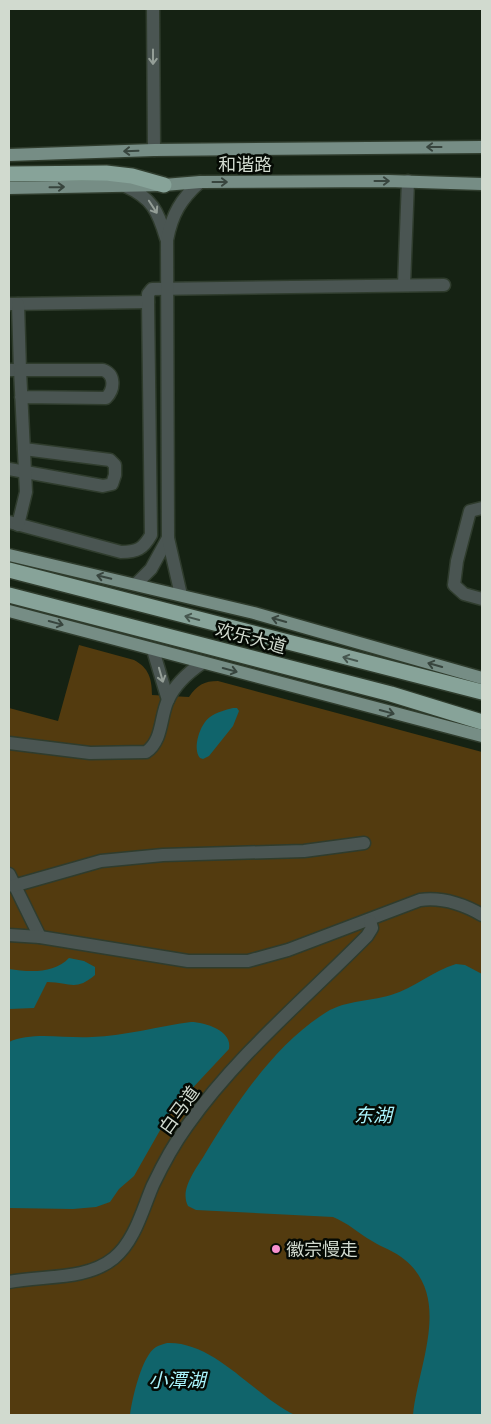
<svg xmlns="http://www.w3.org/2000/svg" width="491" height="1424" font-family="'IBM Plex Serif','Noto Sans SC',serif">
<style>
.green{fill:#533b0f}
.water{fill:#10646b}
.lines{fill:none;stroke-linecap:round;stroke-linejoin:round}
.minor-casing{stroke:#2f3c2d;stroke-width:15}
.major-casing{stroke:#2f3c2d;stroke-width:15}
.highway-casing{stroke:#2f3c2d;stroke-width:18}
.minor{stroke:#4a5552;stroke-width:12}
.major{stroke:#768d85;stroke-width:12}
.highway{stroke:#87a399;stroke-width:15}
.oneway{stroke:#949e97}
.oneway2{stroke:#38453e}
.oneway3{stroke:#46564e}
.poi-dot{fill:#f790ce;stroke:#050a04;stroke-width:2}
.labels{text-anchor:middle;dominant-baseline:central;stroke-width:5;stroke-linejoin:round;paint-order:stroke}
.street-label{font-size:18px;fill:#d1dacf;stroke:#050a04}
.poi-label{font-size:18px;fill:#d1dacf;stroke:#050a04;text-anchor:start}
.water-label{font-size:19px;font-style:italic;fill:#a9f3fb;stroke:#050a04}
</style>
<rect width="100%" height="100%" fill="#152213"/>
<path class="green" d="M79,645l55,15c15,8 18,19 18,35l37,2c8,-12 15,-16 29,-16l264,71v663h-473v-707l49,13z"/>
<g class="water">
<path d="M233,708h4l2,3 -6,15 -24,30 -6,3 -3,-1c-8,-10 0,-34 10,-41 7,-5 15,-7 23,-9z"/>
<path d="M69,958l15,3 11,6v8c-20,17 -25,7 -48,7l-13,26 -25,1v-40c20,3 45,5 60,-11z"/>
<path d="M456,964l9,1 17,9v441h-69c5,-50 39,-116 -8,-155 -10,-9 -22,-12 -33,-19 -14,-8 -24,-18 -39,-24l-137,-7 -8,-4c-9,-17 9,-38 17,-52 30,-49 68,-107 117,-139 21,-15 45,-13 69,-20 23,-7 42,-24 65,-31z"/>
<path d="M191,1022c14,0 42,9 38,27l-58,62 -37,65 -15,13 -9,13 -14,5 -23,2 -64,-1v-166c24,-11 57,-3 83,-5 34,-1 66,-11 99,-15z"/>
<path d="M167,1343c48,-2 87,53 128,72h-165c2,-16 12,-60 26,-68 3,-2 8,-3 11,-4z"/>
</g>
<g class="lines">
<g class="minor-casing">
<g id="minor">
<polyline points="153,9 154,150"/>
<path d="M125,186c27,12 33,25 41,52"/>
<polyline points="404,285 408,181"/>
<polyline points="9,304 148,302"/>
<polyline points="9,370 20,370 18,304"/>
<polyline points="9,469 103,486 112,484 115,475 115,465 110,460 24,449"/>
<polyline points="482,508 470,511 457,561 454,585 464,594 482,599"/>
<path d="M9,522l112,30c16,0 22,-3 30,-17l-3,-233v-8l4,-5 292,-4"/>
<path d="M18,525l8,-33 -6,-122h83c12,4 12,19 3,28l-85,-1"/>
<polyline points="136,584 151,569 168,538"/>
<path d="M181,595l-13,-57 -1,-298c5,-26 14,-41 33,-58"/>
<polyline points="153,650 168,700"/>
<path d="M9,743l81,10 56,-1c17,-11 14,-36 22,-52 7,-16 21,-28 34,-37"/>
<polyline points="9,874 40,937"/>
<polyline points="13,886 101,861 163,855 304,851 364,843"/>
<path d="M9,935l31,2 148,24h60l40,-11 132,-50c22,-3 43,4 62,15"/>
<path d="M9,1282c34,-7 77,-1 105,-24 21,-17 29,-50 39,-73 10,-21 21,-41 34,-59 50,-71 120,-129 180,-190l5,-8 -2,-7"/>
</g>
</g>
<g class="major-casing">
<g id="major">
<polyline points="9,155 154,150 482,147"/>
<polyline points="9,188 164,185 200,182 388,181 482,184"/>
<polyline points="9,555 254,613 482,678"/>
<polyline points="9,611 482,736"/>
</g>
</g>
<g class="highway-casing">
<g id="highway">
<polyline points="9,174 106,173 132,176 164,185"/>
<polyline points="9,570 482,692"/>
<polyline points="9,595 391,694 482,722"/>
</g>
</g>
<use href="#minor" class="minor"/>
<use href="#major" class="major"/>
<use href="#highway" class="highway"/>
</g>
<defs><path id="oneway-shaft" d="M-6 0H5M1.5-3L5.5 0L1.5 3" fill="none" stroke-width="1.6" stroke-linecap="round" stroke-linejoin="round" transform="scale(1.25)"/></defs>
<g class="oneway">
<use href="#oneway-shaft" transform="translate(153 57) rotate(90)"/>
<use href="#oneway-shaft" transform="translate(153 207) rotate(57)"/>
<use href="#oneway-shaft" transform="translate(161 675) rotate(74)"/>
</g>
<g class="oneway2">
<use href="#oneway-shaft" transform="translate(434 147) rotate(180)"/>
<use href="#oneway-shaft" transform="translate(131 151) rotate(178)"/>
<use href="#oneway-shaft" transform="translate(382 181)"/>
<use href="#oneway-shaft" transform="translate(220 182)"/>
<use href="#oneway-shaft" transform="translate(57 187) rotate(-1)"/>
<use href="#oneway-shaft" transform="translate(104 577) rotate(-167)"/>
<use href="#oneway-shaft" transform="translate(279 620) rotate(-164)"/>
<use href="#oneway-shaft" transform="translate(56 623) rotate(15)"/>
<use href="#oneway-shaft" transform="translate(435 665) rotate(-164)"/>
<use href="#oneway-shaft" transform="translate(230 670) rotate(15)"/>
<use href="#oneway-shaft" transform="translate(387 712) rotate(15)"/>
</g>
<g class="oneway3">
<use href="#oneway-shaft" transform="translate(192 618) rotate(-165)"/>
<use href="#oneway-shaft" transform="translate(350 659) rotate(-165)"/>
</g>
<circle class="poi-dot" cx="276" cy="1249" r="5"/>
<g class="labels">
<g class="street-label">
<text x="245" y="164">和谐路</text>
<text transform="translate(251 638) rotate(15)">欢乐大道</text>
<text transform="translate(179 1110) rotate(-54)">白马道</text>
</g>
<g class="poi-label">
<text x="286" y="1249">徽宗慢走</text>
</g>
<g class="water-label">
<text x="373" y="1115">东湖</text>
<text x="177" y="1380">小潭湖</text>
</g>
</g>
<rect width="491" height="1424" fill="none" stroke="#d1dacf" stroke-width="20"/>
</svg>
